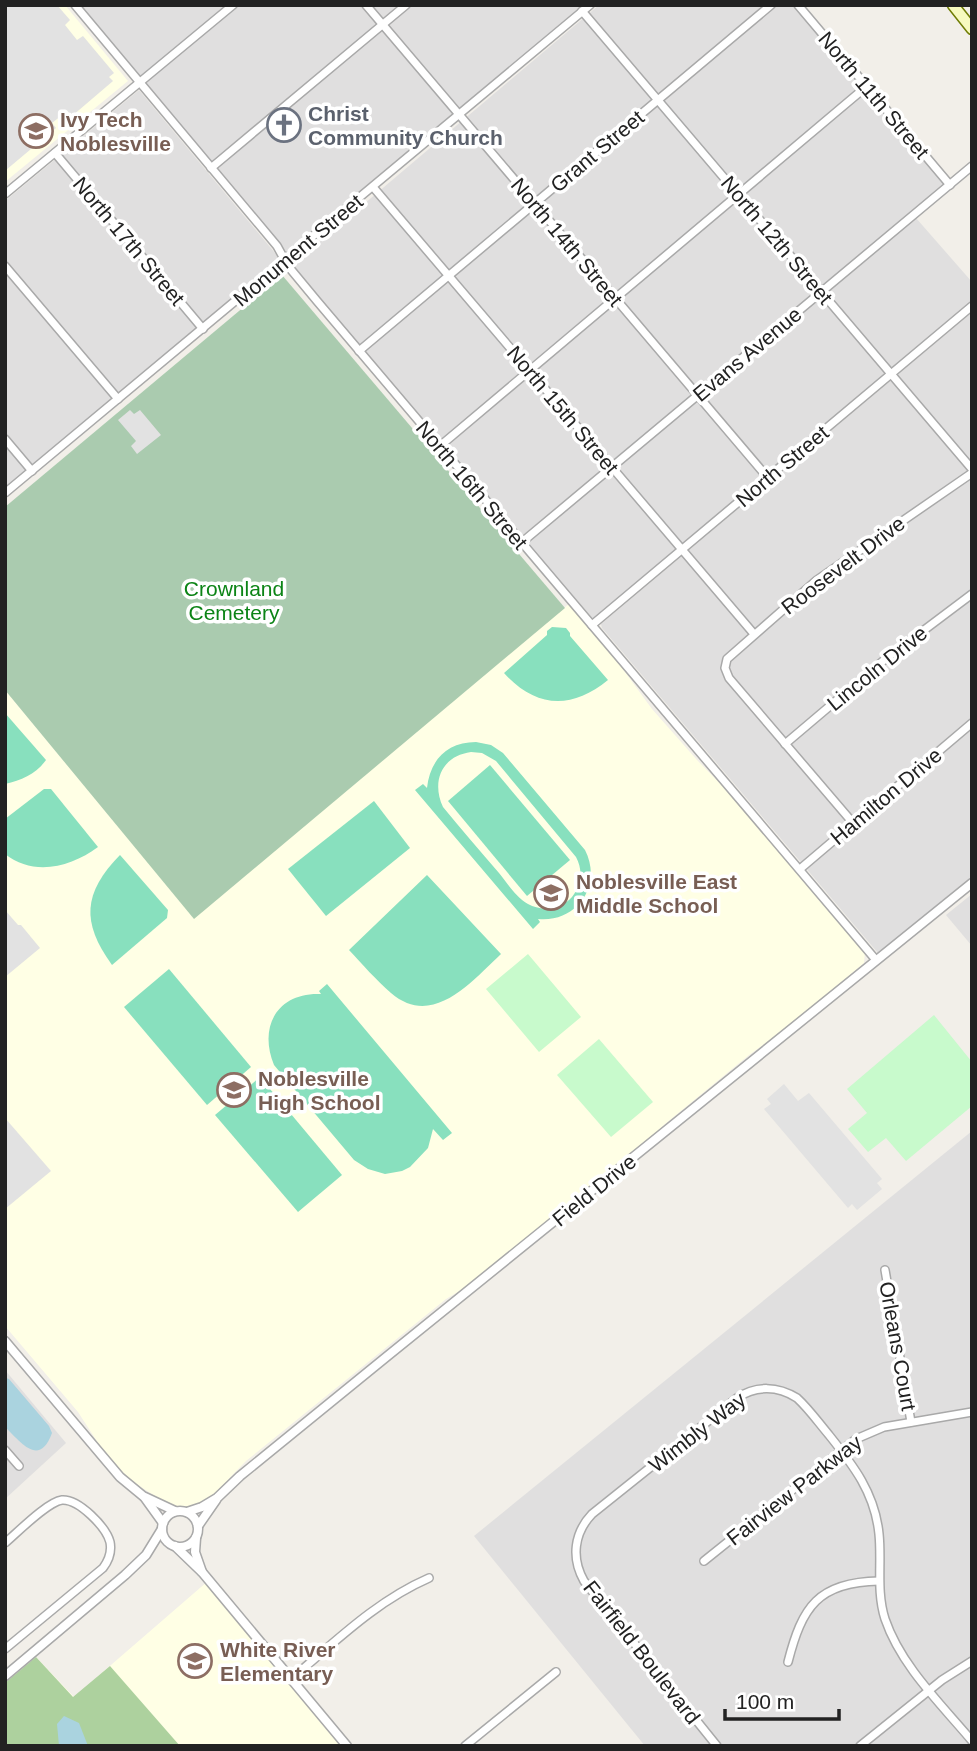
<svg xmlns="http://www.w3.org/2000/svg" width="977" height="1751" font-family="Arial,sans-serif">
<style>
.residential{fill:#e0dfdf}
.education{fill:#ffffe5}
.forest{fill:#add19e}
.cemetery{fill:#aacbaf}
.park{fill:#c8facc}
.pitch{fill:#88e0be;fill-rule:evenodd}
.parking{fill:#e2e2e2}
.water{fill:#aad3df}
.lines{fill:none;stroke-linecap:round;stroke-linejoin:round}
.minor-casing{stroke:#a9a9a9;stroke-width:10}
.tertiary-casing{stroke:#a9a9a9;stroke-width:11}
.secondary-casing{stroke:#707d05;stroke-width:13}
.minor{stroke:#fff;stroke-width:7}
.tertiary{stroke:#fff;stroke-width:8}
.secondary{stroke:#f7fabf;stroke-width:10}
.labels{text-anchor:middle;dominant-baseline:central;stroke-width:7;stroke-linejoin:round;paint-order:stroke}
.street-label{font-size:21px;fill:#222;stroke:#fff}
.worship-label{font-size:21px;font-weight:bold;fill:#5b616d;stroke:#fff;text-anchor:start}
.education-label{font-size:21px;font-weight:bold;fill:#785e54;stroke:#fff;text-anchor:start}
.park-label{font-size:21px;fill:#0c8416;stroke:#fff}
</style>
<rect width="100%" height="100%" fill="#f2efe9"/>
<g class="residential">
<polygon points="79,5 584,5 286,254"/>
<polygon points="599,5 794,5 946,184 522,536 292,265"/>
<polygon points="139,90 280,259 277,265 5,490 5,201"/>
<polygon points="916,218 972,282 972,302 594,620 527,543"/>
<polygon points="972,312 972,877 878,953 602,628 601,624"/>
<polygon points="972,894 972,946 946,915"/>
<polygon points="972,1131 972,1746 645,1746 474,1536"/>
<polygon points="5,1370 66,1443 5,1499"/>
</g>
<g class="education">
<polygon points="5,5 65,5 128,81 5,182"/>
<polygon points="570,603 614,657 652,709 697,760 738,802 865,951 864,963 784,1030 749,1055 665,1124 636,1151 491,1266 471,1284 446,1299 246,1461 205,1503 189,1508 169,1505 127,1478 100,1446 78,1412 5,1326 5,690 194,918"/>
<polygon points="208,1581 346,1746 5,1745 5,1683 36,1657 74,1697"/>
</g>
<polygon class="forest" points="36,1657 73,1697 110,1666 180,1746 6,1746 5,1683"/>
<polygon class="cemetery" points="282,275 565,608 194,919 5,690 5,507"/>
<g class="park">
<polygon points="528,954 581,1017 539,1052 486,989"/>
<polygon points="934,1015 972,1062 972,1106 906,1161 886,1138 868,1152 848,1129 867,1113 847,1089"/>
<polygon points="599,1039 653,1102 611,1137 557,1075"/>
</g>
<g class="pitch">
<path d="M552,627l14,1 4,5v3l38,44c-37,30 -72,28 -104,-7l43,-38v-4z"/>
<path d="M5,713l41,47c-10,14 -24,20 -41,24z"/>
<path d="M476,742l15,3 12,8 82,97c18,35 -8,73 -47,69l2,3 -7,7 -118,-139 8,-6 4,4c3,-28 20,-46 49,-46zM471,752l11,1 14,8 80,96c7,13 6,28 -4,40 -11,12 -30,15 -44,7 -12,-7 -21,-21 -29,-31 -19,-22 -38,-44 -56,-66 -12,-26 -1,-51 28,-55z"/>
<polygon points="490,765 570,860 527,896 448,801"/>
<path d="M44,789h7l47,58c-27,20 -64,30 -93,7v-35z"/>
<polygon points="374,801 410,848 326,916 288,869"/>
<path d="M120,855l48,55 -1,8 -55,47c-31,-43 -29,-72 8,-110z"/>
<path d="M427,875l74,79c-29,27 -68,75 -110,39 -15,-13 -29,-29 -42,-43z"/>
<polygon points="169,969 251,1067 207,1105 124,1007"/>
<path d="M327,984l125,149 -9,7 -10,-11 -5,19 -18,19 -8,4 -17,3 -17,-5 -14,-9 -80,-95c-16,-39 4,-73 47,-71l-2,-3z"/>
<polygon points="260,1077 342,1175 298,1212 215,1115"/>
</g>
<g class="parking">
<polygon points="5,5 57,5 70,20 65,25 77,40 83,36 114,73 109,77 113,81 72,116 67,111 52,123 56,128 6,170"/>
<polygon points="130,410 134,414 140,410 161,435 137,454 131,446 136,441 118,420"/>
<polygon points="5,910 18,925 21,925 40,948 5,977"/>
<polygon points="784,1084 798,1101 809,1093 882,1179 877,1183 882,1189 857,1210 852,1204 848,1208 764,1109 771,1104 767,1099"/>
<polygon points="5,1118 51,1171 5,1209"/>
</g>
<g class="water">
<path d="M6,1378l3,1 40,47 3,7c-13,35 -31,9 -47,-6z"/>
<polygon points="64,1716 79,1723 88,1746 59,1746 57,1724"/>
</g>
<g class="lines">
<g class="minor-casing">
<g id="minor">
<polyline points="75,5 277,246 288,266 317,301 876,960"/>
<polyline points="366,5 768,478"/>
<polyline points="798,5 950,185"/>
<polyline points="582,11 972,469"/>
<polyline points="55,153 203,329"/>
<polyline points="211,168 406,5"/>
<polyline points="373,187 754,634"/>
<polyline points="5,194 233,5"/>
<polyline points="5,266 118,399"/>
<polyline points="359,351 771,5"/>
<polyline points="5,439 32,471"/>
<polyline points="440,446 867,86"/>
<polyline points="5,493 590,5"/>
<polyline points="521,543 972,166"/>
<polyline points="592,625 972,306"/>
<polyline points="785,744 883,661 972,594"/>
<polyline points="853,823 729,678 725,668 727,659 817,580 972,473"/>
<polyline points="800,869 972,723"/>
<polyline points="885,1270 911,1422"/>
<polyline points="5,1450 19,1466"/>
<path d="M5,1543c12,-10 42,-41 57,-43 17,-1 44,27 48,42 2,10 -1,18 -7,26l-98,81"/>
<polyline points="704,1561 856,1439 884,1427 972,1412"/>
<path d="M788,1662c14,-55 30,-80 91,-81"/>
<path d="M291,1679c44,-37 85,-78 138,-101"/>
<polyline points="465,1746 556,1672"/>
<path d="M717,1746l-133,-165c-13,-23 -10,-48 8,-67l145,-116c19,-13 41,-12 60,0 12,11 21,24 32,37 24,30 46,58 50,99 3,28 -3,57 6,85 16,47 56,85 87,122"/>
<polyline points="860,1746 942,1680 972,1661"/>
</g>
</g>
<g class="tertiary-casing">
<g id="tertiary">
<polyline points="5,1341 120,1477 143,1496 175,1511"/>
<polyline points="145,1498 163,1523"/>
<circle cx="180" cy="1529" r="18"/>
<polyline points="187,1512 202,1507 217,1498 240,1476 385,1358 972,883"/>
<polyline points="198,1526 216,1500"/>
<polyline points="196,1538 195,1552 202,1572"/>
<polyline points="175,1546 202,1572 347,1746"/>
<polyline points="5,1676 125,1575 146,1555 162,1529"/>
</g>
</g>
<g class="secondary-casing">
<polyline id="secondary" points="953,5 972,29"/>
</g>
<use href="#minor" class="minor"/>
<use href="#tertiary" class="tertiary"/>
<use href="#secondary" class="secondary"/>
</g>
<defs>
<g id="church-ring" transform="scale(1.75)"><circle r="9.5" fill="#fff" stroke="#6b7280" stroke-width="1.5"/><path d="M-1.2-6h2.4v3.5h3.3v2.4h-3.3V6h-2.4V-.1h-3.3v-2.4h3.3Z" fill="#6b7280"/></g>
<g id="university-ring" transform="scale(1.75)"><circle r="9.5" fill="#fff" stroke="#8d6e63" stroke-width="1.5"/><path d="M0-5L7-2L0 1L-7-2ZM-4 1L0 2.5L4 1V4Q0 6-4 4Z" fill="#8d6e63"/></g>
<g id="school-ring" transform="scale(1.75)"><circle r="9.5" fill="#fff" stroke="#8d6e63" stroke-width="1.5"/><path d="M0-5L7-2L0 1L-7-2ZM-4 1L0 2.5L4 1V4Q0 6-4 4Z" fill="#8d6e63"/></g>
</defs>
<g fill-rule="evenodd">
<use href="#church-ring" x="284" y="125"/>
<use href="#university-ring" x="36" y="131"/>
<use href="#school-ring" x="551" y="893"/>
<use href="#school-ring" x="234" y="1090"/>
<use href="#school-ring" x="195" y="1661"/>
</g>
<g class="labels">
<g class="street-label">
<text transform="translate(874 95) rotate(50)">North 11th Street</text>
<text transform="translate(597 151) rotate(-40)">Grant Street</text>
<text transform="translate(777 240) rotate(50)">North 12th Street</text>
<text transform="translate(129 241) rotate(50)">North 17th Street</text>
<text transform="translate(567 242) rotate(50)">North 14th Street</text>
<text transform="translate(298 250) rotate(-40)">Monument Street</text>
<text transform="translate(747 354) rotate(-40)">Evans Avenue</text>
<text transform="translate(563 410) rotate(50)">North 15th Street</text>
<text transform="translate(782 466) rotate(-40)">North Street</text>
<text transform="translate(472 485) rotate(50)">North 16th Street</text>
<text transform="translate(843 565) rotate(-37)">Roosevelt Drive</text>
<text transform="translate(877 668) rotate(-39)">Lincoln Drive</text>
<text transform="translate(886 796) rotate(-40)">Hamilton Drive</text>
<text transform="translate(594 1190) rotate(-39)">Field Drive</text>
<text transform="translate(898 1346) rotate(80)">Orleans Court</text>
<text transform="translate(697 1432) rotate(-38)">Wimbly Way</text>
<text transform="translate(794 1490) rotate(-38)">Fairview Parkway</text>
<text transform="translate(642 1652) rotate(52)">Fairfield Boulevard</text>
</g>
<g class="worship-label">
<text x="308" y="113">Christ<tspan x="308" dy="24">Community Church</tspan></text>
</g>
<g class="education-label">
<text x="60" y="119">Ivy Tech<tspan x="60" dy="24">Noblesville</tspan></text>
<text x="576" y="881">Noblesville East<tspan x="576" dy="24">Middle School</tspan></text>
<text x="258" y="1078">Noblesville<tspan x="258" dy="24">High School</tspan></text>
<text x="220" y="1649">White River<tspan x="220" dy="24">Elementary</tspan></text>
</g>
<g class="park-label">
<text x="234" y="588">Crownland<tspan x="234" dy="24">Cemetery</tspan></text>
</g>
</g>
<rect width="977" height="1751" fill="none" stroke="#222222" stroke-width="14"/>
<path d="M725 1709v10h114v-10" fill="none" stroke="#222222" stroke-width="3.5"/>
<text x="736" y="1709" font-size="21" fill="#222222" stroke="#ffffff" stroke-width="5" paint-order="stroke">100 m</text>
</svg>
